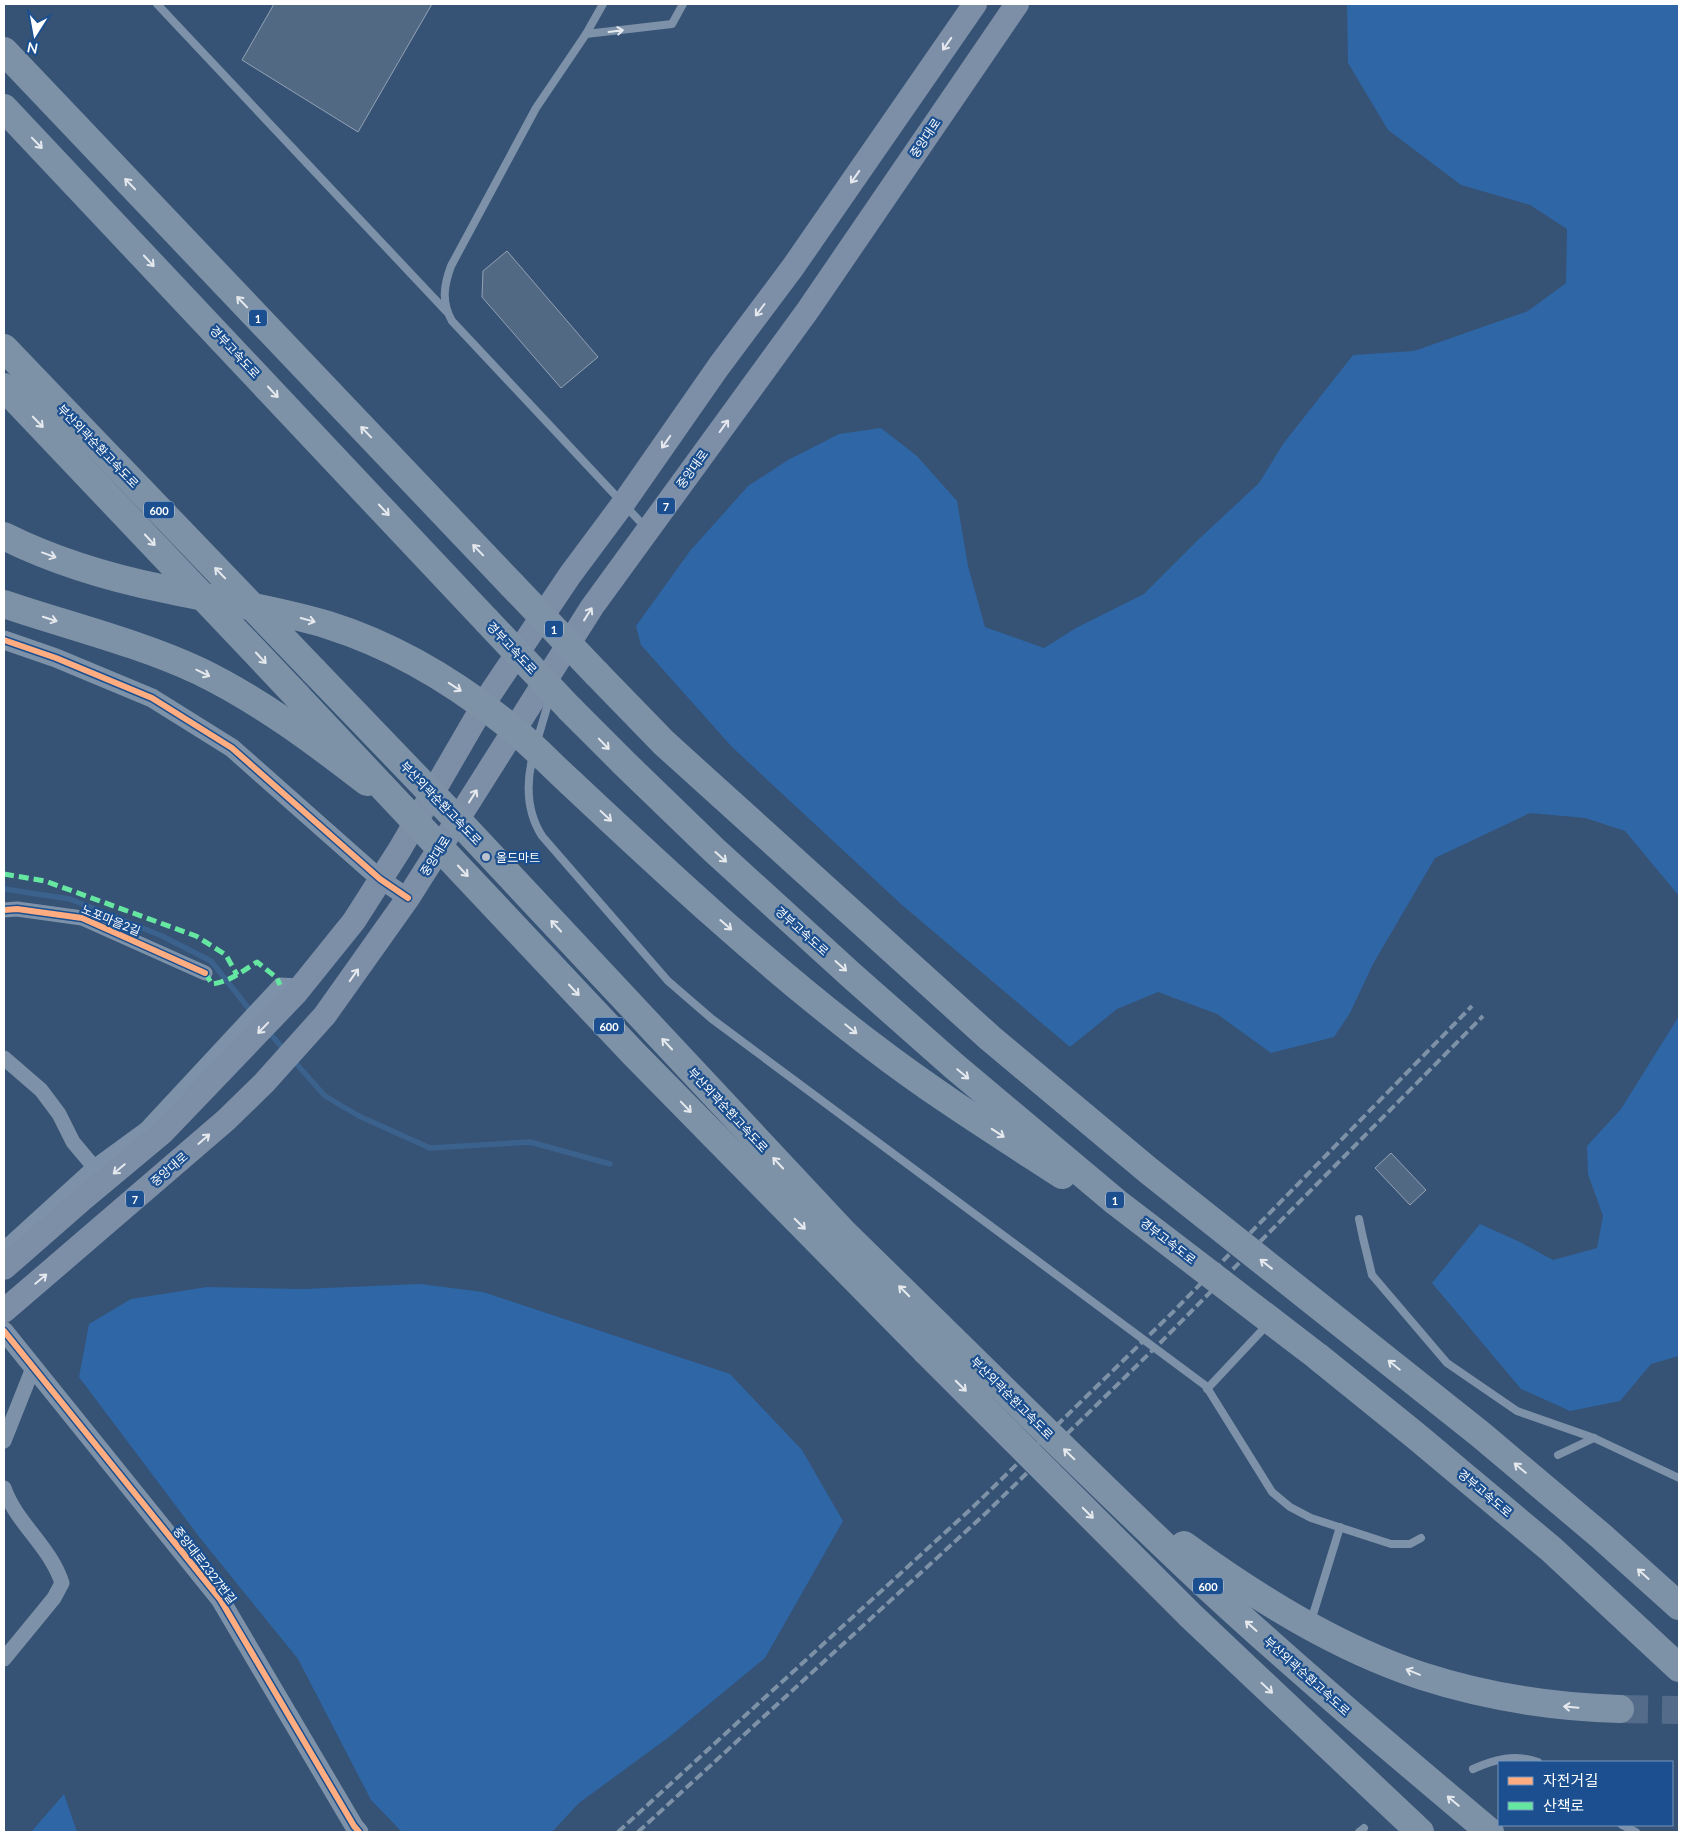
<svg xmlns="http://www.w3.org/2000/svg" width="1683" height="1836" font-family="Lato,'Noto Sans KR',sans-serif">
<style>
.green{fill:#2f66a5}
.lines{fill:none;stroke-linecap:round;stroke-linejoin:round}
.stream{stroke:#3b618d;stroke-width:5.5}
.building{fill:#526984;stroke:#92a2b6}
.motorway-tunnel{stroke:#546c89;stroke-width:28;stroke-dasharray:28 14;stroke-linecap:butt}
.service{stroke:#7d92a8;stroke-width:8}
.minor{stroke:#7d92a8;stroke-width:15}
.tertiary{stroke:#7d92a8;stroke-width:19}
.primary{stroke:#7d8ea7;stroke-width:24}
.motorway{stroke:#7e92a7;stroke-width:28}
.rail{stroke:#7e92a7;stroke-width:4;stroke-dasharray:9 4;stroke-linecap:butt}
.motorway-bridge{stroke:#7e92a7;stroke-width:28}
.quiet{stroke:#66e7a1;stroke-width:5;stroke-dasharray:10 5;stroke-linecap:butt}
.cycleway-casing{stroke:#1b4f8f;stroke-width:9}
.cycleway{stroke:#ffac80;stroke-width:6}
.oneway{stroke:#e5e9ee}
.oneway2{stroke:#e5e8ed}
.oneway3{stroke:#e5e9ed}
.poi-dot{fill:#b9c2ce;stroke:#1b4f8f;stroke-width:2}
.labels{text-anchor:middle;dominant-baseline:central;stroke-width:4.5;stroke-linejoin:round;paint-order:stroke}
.shield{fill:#1b4f8f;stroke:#bbcadd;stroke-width:1}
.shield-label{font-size:11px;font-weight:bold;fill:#fff}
.street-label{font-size:12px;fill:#fff;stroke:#1b4f8f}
.poi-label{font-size:12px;fill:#fff;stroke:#1b4f8f;text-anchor:start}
</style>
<rect width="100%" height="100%" fill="#365274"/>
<g class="green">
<polygon points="1347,4 1679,4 1679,896 1625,831 1585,818 1530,813 1435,858 1373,964 1350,1013 1334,1037 1271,1053 1217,1014 1158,992 1117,1009 1070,1047 902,905 732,747 641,645 636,626 690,551 748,486 788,460 839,434 881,428 917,456 957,501 968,566 985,627 1044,648 1076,628 1144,594 1200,538 1259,483 1283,444 1353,355 1414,351 1528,311 1566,283 1567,229 1530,205 1461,185 1388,130 1348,63"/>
<polygon points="1679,1016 1679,1356 1651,1364 1620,1401 1570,1411 1521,1389 1432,1283 1480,1224 1520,1242 1553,1260 1597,1248 1603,1216 1588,1174 1587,1146 1621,1109"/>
<polygon points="420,1284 483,1292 730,1374 802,1450 843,1521 765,1658 669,1737 579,1803 552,1832 402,1832 371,1800 298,1659 200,1538 79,1377 89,1324 131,1299 207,1287 303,1289"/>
<polygon points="64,1794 77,1832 31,1832"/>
</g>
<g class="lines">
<g class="stream">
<polyline points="4,889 70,899 162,936 211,961 253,1014"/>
<polyline points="267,1030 286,1052"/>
<polyline points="292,1059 325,1096 359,1116 430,1148 530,1142 610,1164"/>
</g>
</g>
<g class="building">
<polygon points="274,4 432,4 358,132 242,60"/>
<polygon points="507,251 598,357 561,388 482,297 483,271"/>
<polygon points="1391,1153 1426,1190 1410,1205 1375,1168"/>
</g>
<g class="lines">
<polyline class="motorway-tunnel" points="1620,1709 1679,1710"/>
<g class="service">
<polyline points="157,4 446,311"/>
<polyline points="603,4 586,34 672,24 683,4"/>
<path d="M586,34l-50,74 -85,158c-7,19 -10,36 1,55l195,208"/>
<polyline points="537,741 550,697"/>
<path d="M533,755c-7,28 -7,56 9,81l126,145 44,38 494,367 66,106 18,15 21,11 80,26h19l11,-6"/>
<polyline points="1359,1219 1363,1238 1372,1275 1447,1363 1517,1411 1594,1438 1679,1478"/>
<polyline points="1207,1389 1268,1324"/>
<polyline points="1558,1455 1594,1438"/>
<polyline points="1311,1621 1340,1527"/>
<path d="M1473,1769c22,-10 42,-15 65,-7"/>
<polyline points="1622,1825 1636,1832"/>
<polyline points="1359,1832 1364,1828"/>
</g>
<g class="minor">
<polyline points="4,910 17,909 82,918 205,973"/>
<polyline points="4,1058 41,1090 59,1114 73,1142 94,1167"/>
<polyline points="4,1249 94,1167 146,1129 280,985 302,986"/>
<polyline points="4,1441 33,1368"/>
<path d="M4,1488c12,35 46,58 58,95l-8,15 -50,61"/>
</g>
<g class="tertiary">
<polyline points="4,640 56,658 152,698 232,748 380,879 408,898"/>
<polyline points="4,1331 220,1599 354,1826 359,1832"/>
</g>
<g class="primary">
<polyline points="4,1268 84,1198 163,1132 296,993 354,921 400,849 490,694 570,575 625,501 719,366 793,267 975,4"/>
<polyline points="4,1311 226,1120 264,1083 325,1015 408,898 592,607 808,310 1017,4"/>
</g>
<g class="motorway">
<polyline points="4,51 512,585"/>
<polyline points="4,108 487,621"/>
<polyline points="4,348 314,671"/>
<polyline points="4,387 297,696"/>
<path d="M4,604c65,22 132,38 195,67 60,29 115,70 168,111"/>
<polyline points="597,674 664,743 990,1038 1149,1171 1480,1434 1601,1536 1679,1606"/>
<polyline points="570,709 625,764 714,850 851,975 954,1066 1116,1202 1317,1356 1416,1436 1551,1549 1679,1668"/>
<path d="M570,782c98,92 198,185 305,266 60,46 124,86 187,127"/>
<path d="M939,1326c90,88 179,177 271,263 91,84 186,164 280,243"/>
<polyline points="926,1351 1191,1616 1420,1832"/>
<path d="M1184,1545c73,53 153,103 238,131 65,21 130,31 198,33"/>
</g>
<g class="rail">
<polyline points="618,1832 973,1507 1172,1313 1472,1006"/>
<polyline points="638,1832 986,1513 1161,1342 1483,1016"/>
</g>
<g class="motorway-bridge">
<path d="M4,536c50,25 107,42 161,53 54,12 110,20 163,36 64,20 123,55 175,96 24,18 45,41 67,61"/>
<polyline points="512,585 597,674"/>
<polyline points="487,621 570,709"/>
<polyline points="314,671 465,828 844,1233 939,1326"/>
<polyline points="297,696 634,1054 926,1351"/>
</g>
<g class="quiet">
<polyline points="4,874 45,881 196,936 226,955 237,975"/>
<path d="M205,973l7,11c17,-2 31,-13 45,-22l20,16 3,7"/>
</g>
<g class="cycleway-casing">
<g id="cycleway">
<polyline points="4,640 56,658 152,698 232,748 380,879 408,898"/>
<polyline points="4,910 17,909 82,918 205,973"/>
<polyline points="4,1331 220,1599 354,1826 359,1832"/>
</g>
</g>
<use href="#cycleway" class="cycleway"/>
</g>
<defs><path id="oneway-shaft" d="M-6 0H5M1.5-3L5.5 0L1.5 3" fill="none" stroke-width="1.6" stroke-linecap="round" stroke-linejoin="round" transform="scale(1.25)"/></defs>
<use class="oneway" href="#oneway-shaft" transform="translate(616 31) rotate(-7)"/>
<g class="oneway2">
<use href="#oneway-shaft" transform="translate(947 44) rotate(125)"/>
<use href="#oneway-shaft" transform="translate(855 177) rotate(125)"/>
<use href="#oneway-shaft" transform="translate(760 310) rotate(127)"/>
<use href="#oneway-shaft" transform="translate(724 426) rotate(-54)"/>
<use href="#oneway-shaft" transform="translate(666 442) rotate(125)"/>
<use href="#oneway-shaft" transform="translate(588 614) rotate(-58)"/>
<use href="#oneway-shaft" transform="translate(473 796) rotate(-58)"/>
<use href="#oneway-shaft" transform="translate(354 975) rotate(-55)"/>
<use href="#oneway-shaft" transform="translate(263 1028) rotate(134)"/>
<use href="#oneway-shaft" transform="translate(204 1139) rotate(-41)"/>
<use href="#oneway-shaft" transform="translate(119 1169) rotate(140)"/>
<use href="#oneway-shaft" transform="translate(41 1279) rotate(-40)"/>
</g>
<g class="oneway3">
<use href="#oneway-shaft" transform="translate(37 143) rotate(46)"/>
<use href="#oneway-shaft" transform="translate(130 184) rotate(-134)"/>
<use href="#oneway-shaft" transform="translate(149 261) rotate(47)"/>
<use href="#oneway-shaft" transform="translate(242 302) rotate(-134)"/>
<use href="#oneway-shaft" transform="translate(273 392) rotate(47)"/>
<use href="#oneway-shaft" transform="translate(38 422) rotate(46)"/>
<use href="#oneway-shaft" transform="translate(366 432) rotate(-134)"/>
<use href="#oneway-shaft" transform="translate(384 510) rotate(47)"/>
<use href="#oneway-shaft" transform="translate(150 540) rotate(47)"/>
<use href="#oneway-shaft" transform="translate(478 550) rotate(-134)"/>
<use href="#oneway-shaft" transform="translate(49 555) rotate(20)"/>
<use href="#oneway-shaft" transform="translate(220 573) rotate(-134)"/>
<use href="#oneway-shaft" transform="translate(50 619) rotate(18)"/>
<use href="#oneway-shaft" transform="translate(308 620) rotate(15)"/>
<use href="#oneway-shaft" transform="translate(261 658) rotate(47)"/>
<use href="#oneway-shaft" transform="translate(203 673) rotate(26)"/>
<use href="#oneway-shaft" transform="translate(455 687) rotate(33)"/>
<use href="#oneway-shaft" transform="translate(604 744) rotate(46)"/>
<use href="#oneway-shaft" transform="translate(606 816) rotate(43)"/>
<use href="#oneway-shaft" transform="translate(721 857) rotate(42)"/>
<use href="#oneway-shaft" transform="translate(463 871) rotate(47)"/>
<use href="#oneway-shaft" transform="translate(726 925) rotate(41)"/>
<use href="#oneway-shaft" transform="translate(556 926) rotate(-133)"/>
<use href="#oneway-shaft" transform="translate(841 966) rotate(42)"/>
<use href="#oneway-shaft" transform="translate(574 990) rotate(47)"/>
<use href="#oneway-shaft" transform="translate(851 1029) rotate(39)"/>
<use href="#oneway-shaft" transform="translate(667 1044) rotate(-133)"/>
<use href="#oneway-shaft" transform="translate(963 1074) rotate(40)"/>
<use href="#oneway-shaft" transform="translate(686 1107) rotate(46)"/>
<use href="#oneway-shaft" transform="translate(998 1133) rotate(33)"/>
<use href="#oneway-shaft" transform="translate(778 1163) rotate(-133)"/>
<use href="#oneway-shaft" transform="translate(800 1224) rotate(45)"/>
<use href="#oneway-shaft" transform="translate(1266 1264) rotate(-142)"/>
<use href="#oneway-shaft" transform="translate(904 1291) rotate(-135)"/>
<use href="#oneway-shaft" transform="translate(1394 1365) rotate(-141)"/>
<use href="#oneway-shaft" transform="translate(961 1386) rotate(45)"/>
<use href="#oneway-shaft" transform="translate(1069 1454) rotate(-136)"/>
<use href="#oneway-shaft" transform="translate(1520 1468) rotate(-140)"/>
<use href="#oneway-shaft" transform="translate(1088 1513) rotate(45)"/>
<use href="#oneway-shaft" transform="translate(1643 1574) rotate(-138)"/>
<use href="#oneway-shaft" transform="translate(1251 1626) rotate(-138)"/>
<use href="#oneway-shaft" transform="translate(1413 1672) rotate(-158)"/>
<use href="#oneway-shaft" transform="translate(1267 1688) rotate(43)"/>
<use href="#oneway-shaft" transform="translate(1571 1707) rotate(-175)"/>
<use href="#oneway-shaft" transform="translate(1453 1801) rotate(-140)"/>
</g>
<circle class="poi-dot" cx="486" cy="857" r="5"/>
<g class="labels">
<g class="shield">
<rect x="249" y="309.5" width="18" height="17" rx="4"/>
<rect x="657" y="497.5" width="18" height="17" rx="4"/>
<rect x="144" y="501.5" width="30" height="17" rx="4"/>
<rect x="545" y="620.5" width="18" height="17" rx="4"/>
<rect x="594" y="1017.5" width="30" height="17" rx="4"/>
<rect x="126" y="1190.5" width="18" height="17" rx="4"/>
<rect x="1106" y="1191.5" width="18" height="17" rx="4"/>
<rect x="1193" y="1577.5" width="30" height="17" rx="4"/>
</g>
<g class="shield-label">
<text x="258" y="318">1</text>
<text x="666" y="506">7</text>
<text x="159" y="510">600</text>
<text x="554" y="629">1</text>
<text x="609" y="1026">600</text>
<text x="135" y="1199">7</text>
<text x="1115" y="1200">1</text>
<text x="1208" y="1586">600</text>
</g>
<g class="street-label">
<text transform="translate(925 138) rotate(-56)">중앙대로</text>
<text transform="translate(235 352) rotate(47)">경부고속도로</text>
<text transform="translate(98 446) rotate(46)">부산외곽순환고속도로</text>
<text transform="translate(692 469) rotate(-54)">중앙대로</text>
<text transform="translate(512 648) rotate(47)">경부고속도로</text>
<text transform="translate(441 803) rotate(46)">부산외곽순환고속도로</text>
<text transform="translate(435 856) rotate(-58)">중앙대로</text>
<text transform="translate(111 920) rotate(22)">노포마을2길</text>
<text transform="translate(802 931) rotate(42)">경부고속도로</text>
<text transform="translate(728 1110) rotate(47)">부산외곽순환고속도로</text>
<text transform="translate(169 1169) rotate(-41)">중앙대로</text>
<text transform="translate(1168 1241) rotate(38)">경부고속도로</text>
<text transform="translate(1012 1398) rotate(45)">부산외곽순환고속도로</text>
<text transform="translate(1485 1493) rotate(40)">경부고속도로</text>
<text transform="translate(205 1565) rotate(52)">중앙대로2327번길</text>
<text transform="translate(1307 1676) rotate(42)">부산외곽순환고속도로</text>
</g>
<g class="poi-label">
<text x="496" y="857">올드마트</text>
</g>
</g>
<rect width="1683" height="1836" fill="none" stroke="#ffffff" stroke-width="10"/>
<rect x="1498" y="1761" width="175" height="65" fill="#1b4f8f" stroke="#7695bc"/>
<rect x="1508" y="1777" width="25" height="8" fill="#ffac80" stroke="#7695bc"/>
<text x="1543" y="1786" font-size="15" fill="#ffffff">자전거길</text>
<rect x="1508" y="1802" width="25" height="8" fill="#66e7a1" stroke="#7695bc"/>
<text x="1543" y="1811" font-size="15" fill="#ffffff">산책로</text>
<g transform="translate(35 35) rotate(191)" stroke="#1b4f8f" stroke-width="4" paint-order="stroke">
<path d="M0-4L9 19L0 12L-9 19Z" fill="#ffffff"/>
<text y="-8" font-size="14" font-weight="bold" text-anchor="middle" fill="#ffffff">N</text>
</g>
</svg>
